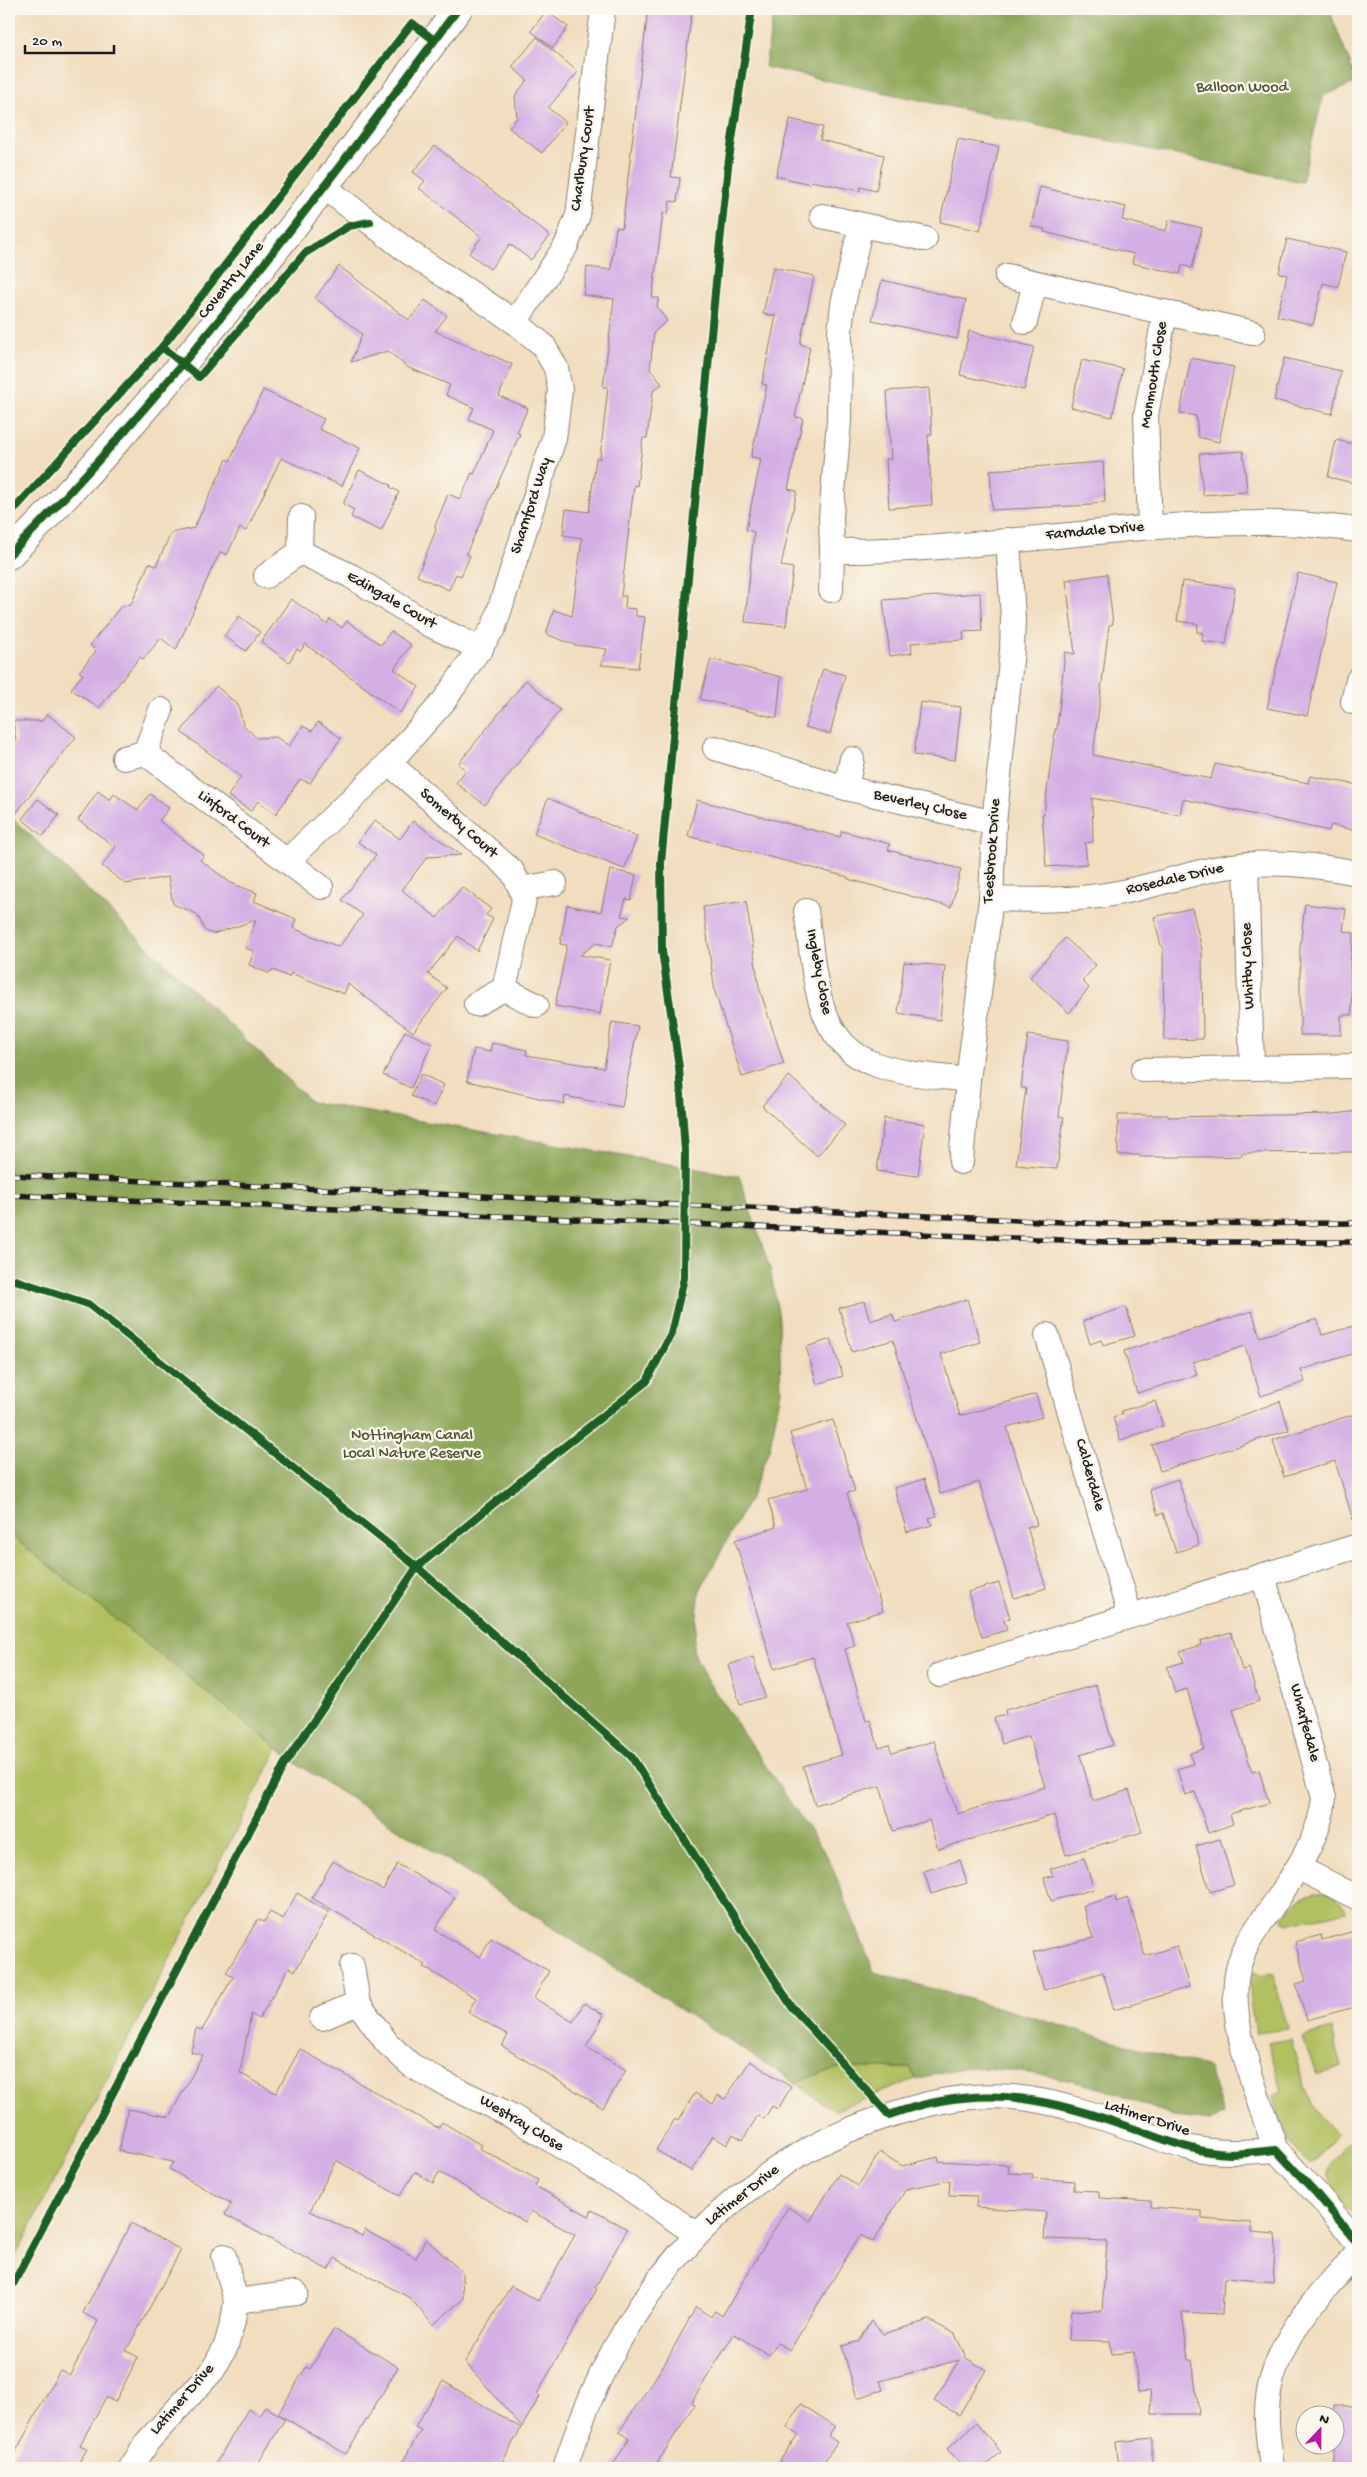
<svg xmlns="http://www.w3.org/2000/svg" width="1367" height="2477" font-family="'Gochi Hand',sans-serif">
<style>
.green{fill:#b3c062;stroke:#686e3f}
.forest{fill:#8ea658;stroke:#55613a}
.building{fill:#d6aee6}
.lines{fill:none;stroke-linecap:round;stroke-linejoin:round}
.minor-casing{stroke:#877c6d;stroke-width:26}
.primary-casing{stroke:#877c6d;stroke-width:30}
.minor{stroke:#fff;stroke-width:24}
.primary{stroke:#fff;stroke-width:28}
.rail-casing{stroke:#1c1c1c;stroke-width:5.5}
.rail{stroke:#fbf7ec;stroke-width:4;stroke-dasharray:11;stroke-linecap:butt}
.cycleway-casing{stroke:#fbf7ec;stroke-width:11}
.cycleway{stroke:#1b5e20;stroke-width:8}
.labels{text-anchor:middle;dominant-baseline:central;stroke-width:4.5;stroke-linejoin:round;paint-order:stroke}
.park-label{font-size:16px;fill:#515534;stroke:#fbf7ec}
.street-label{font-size:16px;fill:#1c1c1c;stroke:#fbf7ec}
</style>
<rect width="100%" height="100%" fill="#fbf7ec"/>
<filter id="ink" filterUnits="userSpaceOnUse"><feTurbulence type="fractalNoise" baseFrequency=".02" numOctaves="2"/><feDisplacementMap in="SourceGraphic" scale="10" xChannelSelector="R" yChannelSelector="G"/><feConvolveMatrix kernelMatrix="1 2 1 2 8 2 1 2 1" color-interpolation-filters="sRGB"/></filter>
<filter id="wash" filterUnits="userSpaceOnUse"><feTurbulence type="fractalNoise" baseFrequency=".0096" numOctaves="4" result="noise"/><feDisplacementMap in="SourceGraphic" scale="20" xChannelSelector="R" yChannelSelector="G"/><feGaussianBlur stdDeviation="1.12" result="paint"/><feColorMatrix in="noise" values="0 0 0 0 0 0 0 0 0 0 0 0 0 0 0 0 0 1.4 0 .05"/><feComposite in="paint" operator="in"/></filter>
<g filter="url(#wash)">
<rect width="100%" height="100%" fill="#f2ddbe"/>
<g class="green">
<polygon points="9,1534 278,1749 9,2269"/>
<path d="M1314,1893c15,0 28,3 32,19l-60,12 -4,-4c9,-13 16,-22 32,-27z"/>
<polygon points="1252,1973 1273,1974 1288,2029 1255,2033 1250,2000"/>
<polygon points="1332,2029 1342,2067 1316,2075 1303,2037"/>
<path d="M1291,2039l15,54 14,23 16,18 -21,28 -7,1c-19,-17 -28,-43 -35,-67l9,-5 -14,-48z"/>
<polygon points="839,2068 911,2068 915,2079 834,2111 794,2082"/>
<path d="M1356,2135h2v79c-13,-2 -32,-31 -29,-45 2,-9 19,-29 27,-34z"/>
</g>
<g class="forest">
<polygon points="774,9 1329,9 1357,82 1323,96 1302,182 765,67"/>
<polygon points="9,815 311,1102 739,1176 770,1269 779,1318 781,1391 770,1447 751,1496 700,1590 693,1650 705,1677 829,1859 874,1972 1209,2068 1223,2114 1210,2121 1176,2117 1104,2089 1056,2077 1008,2070 971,2067 915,2079 911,2068 839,2068 794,2082 297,1764 9,1534"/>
</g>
<g id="blocks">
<g class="building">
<polygon points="648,9 692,9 671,177 680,178 677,202 670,201 668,214 663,213 654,283 652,298 659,298 657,307 667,321 654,332 650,369 662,384 653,391 647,438 643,438 637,486 634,485 621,596 626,596 625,608 636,609 636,616 645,617 638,668 601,665 607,649 575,645 546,634 554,610 572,616 582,538 563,535 566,509 589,512 596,458 600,458 608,387 603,387 614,299 583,295 587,267 611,270 616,227 622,228"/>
<polygon points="546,11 568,27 553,48 531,31"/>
<polygon points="537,37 578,72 548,108 566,122 542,153 509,128 517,118 515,96 527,80 512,67"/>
<polygon points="790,119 823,127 820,140 884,155 876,191 860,187 860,191 811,181 810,184 776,176"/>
<polygon points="958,139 999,147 980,231 940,222"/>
<polygon points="435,146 550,236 531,260 510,244 490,269 469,253 482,237 419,188 425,181 413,172"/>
<polygon points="1040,187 1126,207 1122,220 1166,231 1169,220 1202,228 1192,268 1182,265 1180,274 1132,263 1134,254 1044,232 1045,229 1031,226"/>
<polygon points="1287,239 1346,252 1338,287 1323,283 1313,325 1277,316 1287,275 1279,273"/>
<polygon points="339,266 409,320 425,300 447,316 435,331 512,364 499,396 528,408 517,432 520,434 466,554 470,556 461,576 456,574 449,590 417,576 436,530 435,526 448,494 460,499 472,473 474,474 493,430 469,419 474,408 446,395 450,385 407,367 388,351 351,362 362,334 315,298"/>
<polygon points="773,267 814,276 800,344 810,347 795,417 803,418 788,489 797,491 781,566 793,568 786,626 745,622 754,532 746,530 761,459 751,457 767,385 762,384 776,316 763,314"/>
<polygon points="882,280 966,300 957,339 872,320"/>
<polygon points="969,331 1034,347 1024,390 960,375"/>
<polygon points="1191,358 1234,367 1219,442 1198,437 1196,416 1180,413"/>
<polygon points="1284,358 1341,371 1332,414 1274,400"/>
<polygon points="1082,360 1123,369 1112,417 1071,407"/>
<polygon points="929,388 932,435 928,435 932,505 889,508 886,459 891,459 887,391"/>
<polygon points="263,390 324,419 319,429 360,448 342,486 281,458 246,531 240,528 227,555 221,552 213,566 176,650 161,638 143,659 140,657 99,708 71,689 83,674 79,672 96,651 90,645 121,606 131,605 149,563 156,566 171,533 194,528 227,459 230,461"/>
<polygon points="1336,440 1358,445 1358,484 1328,477"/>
<polygon points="1243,451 1247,492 1203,495 1199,454"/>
<polygon points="1103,462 1105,502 1092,503 1092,505 992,510 990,470"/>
<polygon points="359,470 391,485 390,487 399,492 381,531 351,517 354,510 343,504"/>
<polygon points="1298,573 1337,582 1307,716 1267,708"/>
<polygon points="1107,574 1113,624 1109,625 1093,755 1211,779 1215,764 1308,783 1310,776 1358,785 1358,831 1331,825 1329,831 1183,799 1180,815 1092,798 1093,842 1085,843 1087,864 1046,867 1042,814 1044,814 1055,729 1057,729 1065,652 1075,654 1066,580"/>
<polygon points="1182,581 1235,588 1226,644 1202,641 1203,633 1197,632 1198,624 1177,621"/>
<polygon points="980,593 982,631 963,632 964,640 911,643 912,653 890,656 883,600"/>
<polygon points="291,599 327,624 330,619 342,628 347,621 381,645 391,631 411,645 394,669 419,687 400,713 305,644 300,652 297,649 289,662 261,642"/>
<polygon points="239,616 260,632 246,651 224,636"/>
<polygon points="711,659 781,677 777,718 700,699"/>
<polygon points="823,669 845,675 830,734 805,727"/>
<polygon points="526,680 560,710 485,805 456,783 466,770 458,764"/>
<polygon points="216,686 238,705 243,725 257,738 276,737 289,746 303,726 312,731 318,722 341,738 310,783 300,779 276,814 258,801 251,811 228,796 241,777 181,732"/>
<polygon points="920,702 961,707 955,760 914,755"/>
<polygon points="47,714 76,737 9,822 9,750 16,741 13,721 42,721"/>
<polygon points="98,791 110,800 114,794 138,810 150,794 169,808 159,821 204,855 200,860 231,883 257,893 254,901 296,919 293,928 339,947 363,915 342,900 376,855 358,842 375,820 400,839 413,821 461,855 427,857 402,890 437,918 462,887 491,909 486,915 493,919 477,951 458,936 428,974 447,988 413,1032 348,984 344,994 291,973 289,977 273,970 268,973 249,965 254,951 245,948 256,920 213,934 205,931 197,914 173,904 168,877 126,884 102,866 116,847 78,820"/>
<polygon points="548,798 637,837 624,869 534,834"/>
<polygon points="38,799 59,815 43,836 22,819"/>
<polygon points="697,800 840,837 842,831 890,844 888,850 961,869 951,907 848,879 848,877 688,836"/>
<polygon points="610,870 636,875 631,900 626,899 621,916 630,917 618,926 612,947 596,943 580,955 610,960 600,1014 555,1006 567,945 560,944 567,905 601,912"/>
<polygon points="746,901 759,987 784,1064 742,1077 715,992 703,907"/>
<polygon points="1305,904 1346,909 1343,931 1354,933 1350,961 1352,1015 1341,1015 1341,1035 1300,1035 1300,948"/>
<polygon points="1192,908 1202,950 1203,1039 1164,1040 1163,946 1161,946 1154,917"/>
<polygon points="1065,938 1096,965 1082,981 1089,988 1069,1013 1030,977"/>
<polygon points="904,962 945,966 940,1020 898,1013"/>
<polygon points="612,1022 638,1026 622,1107 565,1096 564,1104 467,1081 474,1049 490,1052 492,1043 527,1050 526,1055 604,1068"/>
<polygon points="405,1031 432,1044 411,1088 383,1075"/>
<polygon points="1028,1035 1068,1041 1059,1116 1064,1117 1057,1169 1016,1165 1026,1088 1021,1088"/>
<polygon points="421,1074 444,1085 434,1106 411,1096"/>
<polygon points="789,1076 845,1125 817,1156 762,1106"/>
<polygon points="1358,1111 1358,1152 1242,1153 1242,1156 1211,1157 1140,1157 1140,1155 1118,1155 1118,1115 1168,1115 1168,1117 1335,1114"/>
<polygon points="884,1118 925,1124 918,1176 877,1171"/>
<polygon points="967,1299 980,1342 941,1354 960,1416 1036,1394 1042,1417 1007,1427 1037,1525 1027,1527 1046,1588 1014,1598 979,1482 940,1494 893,1340 852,1352 839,1308 864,1301 870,1321 892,1314 895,1322"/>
<polygon points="1126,1307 1135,1336 1103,1345 1101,1340 1090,1344 1083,1321"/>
<polygon points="1252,1311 1260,1337 1317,1319 1322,1335 1358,1325 1358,1352 1301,1370 1305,1382 1261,1396 1245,1346 1193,1362 1197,1375 1137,1393 1124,1351"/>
<polygon points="831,1339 843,1376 817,1384 806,1347"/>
<polygon points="1155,1401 1163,1426 1120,1440 1113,1417 1123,1414 1121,1411"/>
<polygon points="1280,1401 1289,1430 1160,1471 1152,1445 1225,1422"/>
<polygon points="1358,1413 1358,1519 1353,1520 1335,1461 1284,1477 1273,1440"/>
<polygon points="833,1420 855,1491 847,1493 883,1611 847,1622 855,1646 845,1649 866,1721 870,1720 879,1748 889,1745 892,1753 934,1741 957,1814 1045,1787 1029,1736 1002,1744 994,1718 1006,1715 1005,1710 1096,1685 1113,1745 1080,1755 1093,1801 1129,1790 1142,1832 1066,1855 1054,1815 938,1849 929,1820 893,1831 880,1786 815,1805 803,1766 842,1755 813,1657 774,1669 735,1540 776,1527 768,1500 807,1489 790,1433"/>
<polygon points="924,1479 937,1516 929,1518 932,1525 907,1532 894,1488"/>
<polygon points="1178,1479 1199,1545 1176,1552 1163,1513 1158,1515 1149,1489"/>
<polygon points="999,1583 1010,1618 1004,1620 1007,1630 982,1637 968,1592"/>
<polygon points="1231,1632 1242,1670 1249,1668 1259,1701 1233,1710 1252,1772 1259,1770 1269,1803 1230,1814 1233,1824 1208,1833 1195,1792 1185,1795 1177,1769 1193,1764 1190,1753 1204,1749 1187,1689 1175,1693 1167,1667 1184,1662 1180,1652 1201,1645 1200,1641"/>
<polygon points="753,1657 765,1697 740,1704 728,1665"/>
<polygon points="1220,1839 1234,1885 1210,1892 1196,1846"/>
<polygon points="1084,1858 1094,1889 1051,1901 1044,1878 1053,1876 1050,1869"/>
<polygon points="960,1860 967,1883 931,1894 924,1871"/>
<polygon points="333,1861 383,1890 397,1864 455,1897 435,1930 480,1957 491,1938 549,1971 534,1998 573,2022 584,2003 604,2015 586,2047 626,2070 603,2108 502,2046 508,2035 468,2012 476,1998 424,1967 426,1965 312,1898"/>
<polygon points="297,1893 329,1912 295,1971 289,1967 259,2019 251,2014 240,2073 276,2093 300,2049 438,2128 442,2122 481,2145 479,2148 538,2180 535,2186 589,2216 592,2210 627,2229 595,2288 597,2289 537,2394 540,2396 522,2427 465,2362 511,2286 538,2301 575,2235 531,2211 525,2222 439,2172 433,2183 415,2172 400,2196 336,2160 310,2211 362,2236 365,2230 416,2258 426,2239 462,2272 463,2299 433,2325 410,2298 335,2258 328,2270 225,2215 231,2203 169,2169 173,2162 119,2151 128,2109 169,2117 203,2055 191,2052 196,2028 202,2030 233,1977 226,1973 258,1919 264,1922 270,1912 283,1919"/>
<polygon points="1115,1896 1116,1902 1128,1898 1145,1956 1177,1946 1189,1987 1114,2010 1103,1972 1044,1990 1033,1953 1093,1938 1083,1906"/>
<polygon points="1358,1930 1358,2006 1307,2020 1296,1984 1306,1981 1295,1942 1321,1935 1322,1940"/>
<polygon points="750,2061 791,2087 778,2109 772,2106 764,2119 758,2115 743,2140 733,2134 727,2145 713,2136 691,2171 656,2150 675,2119 678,2121 695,2093 713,2104 718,2095 725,2099"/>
<polygon points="880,2152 902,2166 938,2157 939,2161 1009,2165 1008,2173 1033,2174 1032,2178 1074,2181 1074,2190 1099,2191 1099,2198 1151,2201 1151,2207 1202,2211 1202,2219 1252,2223 1252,2232 1276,2234 1273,2282 1224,2278 1222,2314 1182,2312 1188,2360 1192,2360 1199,2414 1152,2414 1150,2391 1138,2392 1134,2352 1112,2354 1110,2341 1069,2340 1071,2310 1102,2311 1107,2241 1044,2239 1046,2212 976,2207 977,2196 949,2195 950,2180 906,2189 873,2242 860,2235 790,2350 777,2343 769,2355 734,2334 691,2403 694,2405 654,2468 611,2468 630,2438 619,2432 665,2363 696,2307 711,2317 715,2311 722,2316 788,2207 810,2221 839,2174 858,2186"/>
<polygon points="131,2223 181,2250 126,2351 138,2357 115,2402 106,2397 80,2445 87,2449 76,2468 9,2468 9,2464 60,2370 70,2375 98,2321 83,2313"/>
<polygon points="929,2320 955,2334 966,2358 986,2370 959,2415 934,2401 959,2360 880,2381 883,2390 857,2398 842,2346 859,2341 871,2321 883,2334"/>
<polygon points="334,2329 398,2367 346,2454 278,2414 306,2367 310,2369"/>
<polygon points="443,2381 521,2428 499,2468 399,2468 421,2430 415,2427"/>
<polygon points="801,2404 835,2426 828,2436 837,2442 820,2468 775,2468 798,2434 787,2427"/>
<polygon points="265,2406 285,2419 255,2468 213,2468 248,2409 259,2416"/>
<rect x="1334" y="2406" width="24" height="62"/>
<polygon points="976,2423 1001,2452 983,2468 965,2468 947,2449"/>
<polygon points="1152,2438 1152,2463 1119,2467 1116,2442"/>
</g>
</g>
</g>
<g filter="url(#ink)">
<use href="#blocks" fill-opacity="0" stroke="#877c6d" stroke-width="1"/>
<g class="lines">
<g class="minor-casing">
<g id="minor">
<polyline points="822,216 925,239"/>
<path d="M861,225l-18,79 -3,27 -1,90 -8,96 1,34c142,1 282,-28 424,-28 34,-1 68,3 102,7"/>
<polyline points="1007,276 1253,333"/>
<polyline points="515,322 566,246 578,215 603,9"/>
<polyline points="1025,322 1035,283"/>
<polyline points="1150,527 1146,415 1165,312"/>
<polyline points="300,552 351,576 428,624 481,649"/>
<polyline points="266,576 300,552 301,517"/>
<polyline points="831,590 832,551"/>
<polyline points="1353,702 1358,680"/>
<polyline points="715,748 846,788 994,823"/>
<polyline points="145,753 321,887"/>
<polyline points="124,758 145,753 161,710"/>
<polyline points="389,763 512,871 521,889 524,900 504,989"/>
<polyline points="846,788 852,759"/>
<polyline points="287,861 389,763 444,701 494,627 554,438 560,390 556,368 543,345 515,322 410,253 323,186"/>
<polyline points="1246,864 1252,1068"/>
<polyline points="521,889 555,883"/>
<path d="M991,899c40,1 81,2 121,-5 36,-6 71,-19 107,-26 46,-9 94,-4 139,5"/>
<path d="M806,911c9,56 6,133 71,154 29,10 61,11 91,15"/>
<polyline points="476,1004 504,989 536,1005"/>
<polyline points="1143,1070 1358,1066"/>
<polyline points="961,1162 968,1080 991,899 994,823 1012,651 1013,618 1008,540"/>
<polyline points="1047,1335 1130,1616"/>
<path d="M1263,1575l61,223c-4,38 -25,68 -45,99 -15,22 -35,45 -41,72 -12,50 21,132 38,181"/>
<polyline points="940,1675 1358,1546"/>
<polyline points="1299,1868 1358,1898"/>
<polyline points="352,1966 358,2003 387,2043 411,2065 437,2080 510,2115 635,2192 696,2234"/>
<polyline points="322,2018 358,2003"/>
<polyline points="236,2301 296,2293"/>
<polyline points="131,2468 148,2441 213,2370 226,2346 233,2321 236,2301 224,2256"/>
<path d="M565,2468c49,-160 153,-295 316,-350 44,-15 85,-25 132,-21 43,4 86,19 126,34 17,6 34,14 52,17 29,6 55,4 85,2l40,43 42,50"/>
<path d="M1272,2468c-2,-18 -6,-38 -5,-57 2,-64 49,-114 91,-158"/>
</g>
</g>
<g class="primary-casing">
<path id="primary" d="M9,555c166,-167 308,-357 449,-546"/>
</g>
<use href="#minor" class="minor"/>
<use href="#primary" class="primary"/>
<g class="rail-casing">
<g id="rail">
<polyline points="9,1175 1108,1224 1358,1223"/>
<polyline points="9,1195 1108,1242 1358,1242"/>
</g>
</g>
<use href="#rail" class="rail"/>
<g class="cycleway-casing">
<g id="cycleway">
<polyline points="162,347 199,377 305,253 349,226 370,222"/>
<polyline points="9,515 162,347 412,23 434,40"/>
<path d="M9,555c166,-167 308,-357 449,-546"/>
<path d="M9,1278l79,26 329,263 214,189 161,251 97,108c87,-31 149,-20 235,10 34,12 69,28 106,29 15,0 31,-3 46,-4l40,43 42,50"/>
<polyline points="9,2292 284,1765 417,1567 527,1476 647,1381 671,1334 684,1278 685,1151 679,1067 662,951 661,863 718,261 728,166 752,9"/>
</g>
</g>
<use href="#cycleway" class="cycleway"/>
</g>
</g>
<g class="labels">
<g class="park-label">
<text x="1242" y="88">Balloon Wood</text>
<text x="412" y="1436">Nottingham Canal<tspan x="412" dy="18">Local Nature Reserve</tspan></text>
</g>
<g class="street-label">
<text transform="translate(584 159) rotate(-82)">Charlbury Court</text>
<text transform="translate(232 281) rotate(-51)">Coventry Lane</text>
<text transform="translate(1155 375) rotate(-81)">Monmouth Close</text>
<text transform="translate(532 506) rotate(-72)">Sharnford Way</text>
<text transform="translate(1095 532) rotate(-5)">Farndale Drive</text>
<text transform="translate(391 601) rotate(30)">Edingale Court</text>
<text transform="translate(920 806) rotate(13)">Beverley Close</text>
<text transform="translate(233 820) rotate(37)">Linford Court</text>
<text transform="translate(458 824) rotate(41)">Somerby Court</text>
<text transform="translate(993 851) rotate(-86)">Teesbrook Drive</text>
<text transform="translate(1175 880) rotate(-13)">Rosedale Drive</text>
<text transform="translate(1249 966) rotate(-92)">Whitby Close</text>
<text transform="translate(818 972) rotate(79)">Ingleby Close</text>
<text transform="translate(1089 1475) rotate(74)">Calderdale</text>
<text transform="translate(1304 1723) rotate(75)">Wharfedale</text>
<text transform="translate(1147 2119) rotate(18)">Latimer Drive</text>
<text transform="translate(521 2124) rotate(31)">Westray Close</text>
<text transform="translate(743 2196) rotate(-38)">Latimer Drive</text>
<text transform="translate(183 2400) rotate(-49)">Latimer Drive</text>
</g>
</g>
<rect width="1367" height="2477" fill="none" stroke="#fbf7ec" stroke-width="30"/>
<g transform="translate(1320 2430) rotate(22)"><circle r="24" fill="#fbf7ec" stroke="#a29f99"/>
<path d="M0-4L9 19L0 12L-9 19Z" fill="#b5179e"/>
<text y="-8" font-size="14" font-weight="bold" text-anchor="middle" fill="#1c1c1c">N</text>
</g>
<path d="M25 45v8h89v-8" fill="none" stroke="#1c1c1c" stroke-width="2.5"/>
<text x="32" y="45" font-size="15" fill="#1c1c1c" stroke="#fbf7ec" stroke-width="4" paint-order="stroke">20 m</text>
</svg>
